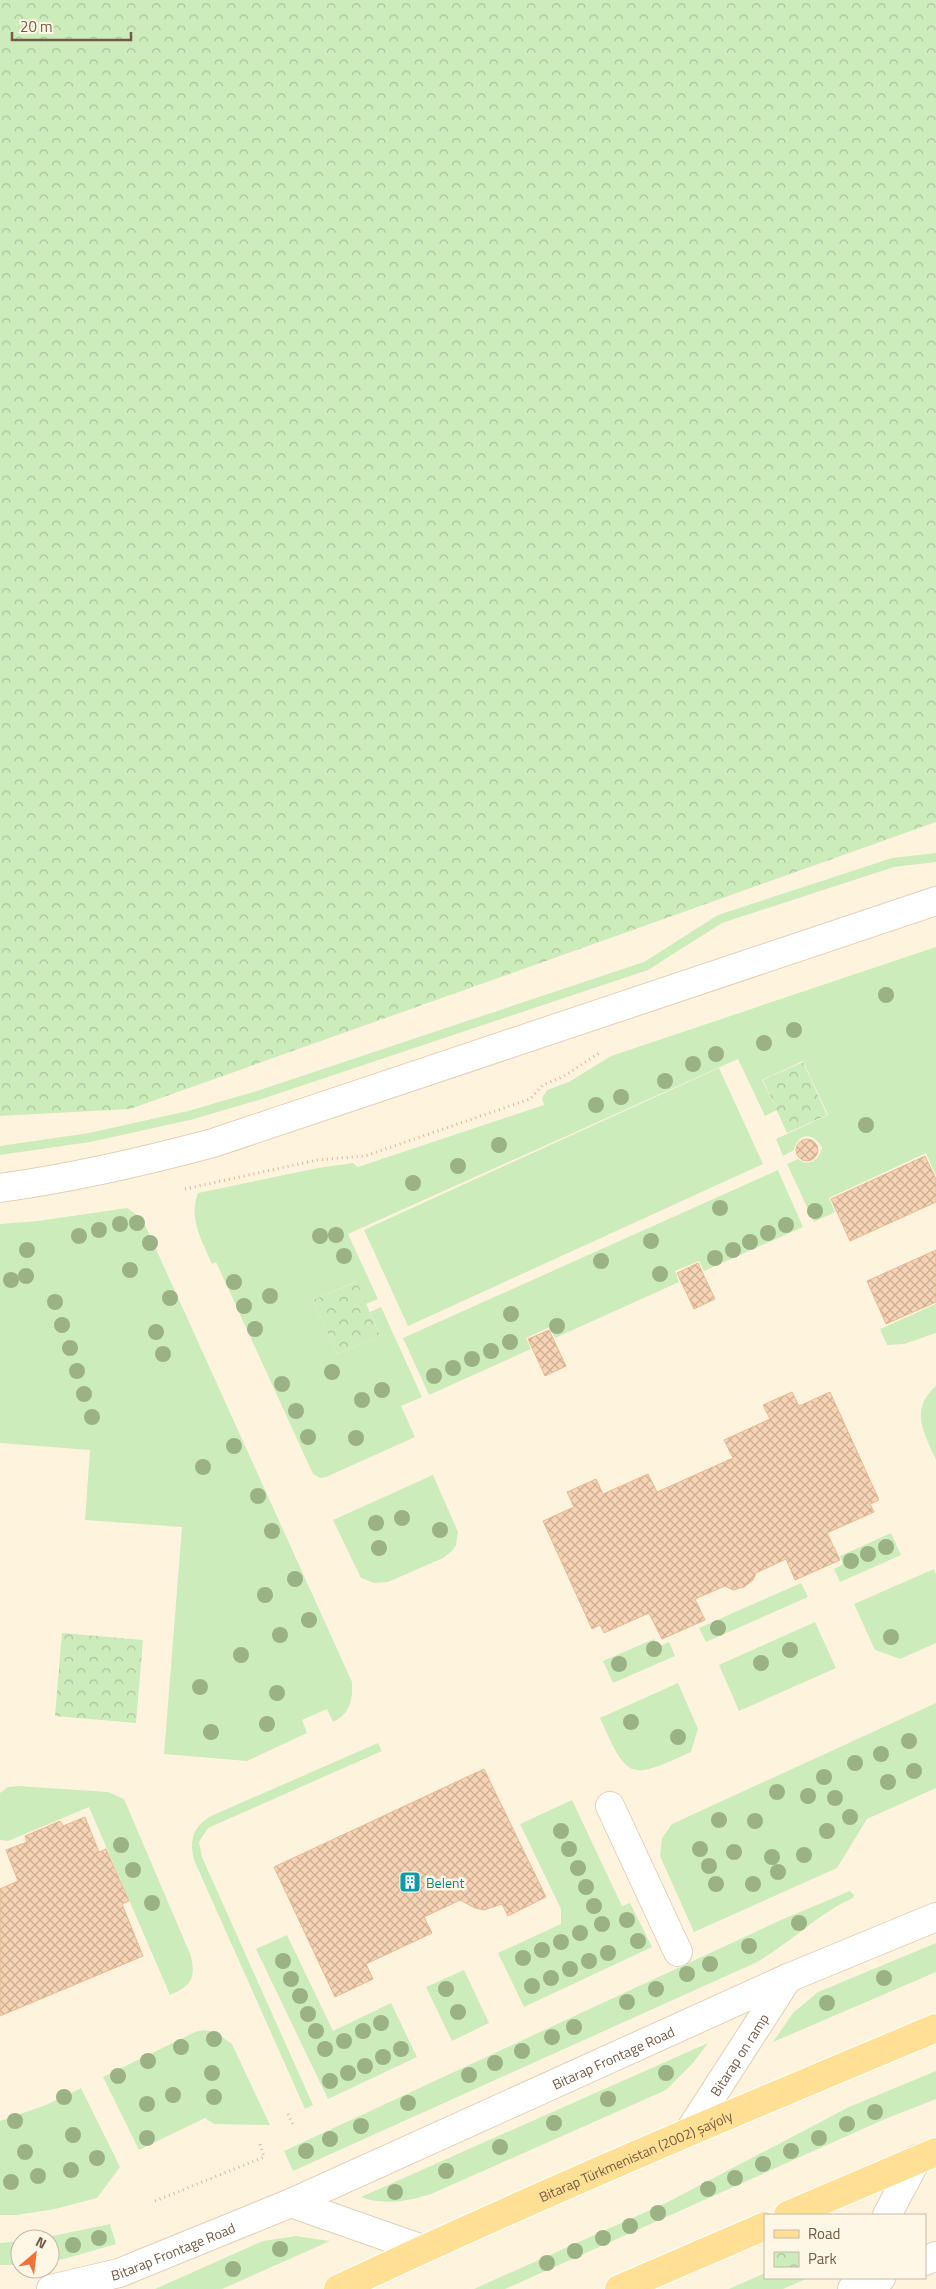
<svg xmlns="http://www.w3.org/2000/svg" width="936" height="2289" font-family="'Titillium Web',sans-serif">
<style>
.grass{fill:#ccecbc}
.park{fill:url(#park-crowns)}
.building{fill:url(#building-cross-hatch);stroke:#e9bb93}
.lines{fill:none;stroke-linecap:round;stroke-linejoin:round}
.minor-casing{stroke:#e2d0ba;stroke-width:30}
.major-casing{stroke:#fff;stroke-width:30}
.path{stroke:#dab697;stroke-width:3;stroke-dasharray:1 4;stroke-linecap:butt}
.minor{stroke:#fff;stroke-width:28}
.major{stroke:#ffe094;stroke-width:28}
.tree{fill:#9bb285}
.labels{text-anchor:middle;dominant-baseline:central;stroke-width:5;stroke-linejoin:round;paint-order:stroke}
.culture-label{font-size:14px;fill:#0d838f;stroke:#fff7e6;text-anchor:start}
.street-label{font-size:14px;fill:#755a45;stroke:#fff7e6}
</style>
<defs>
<pattern id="park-crowns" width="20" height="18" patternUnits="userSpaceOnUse" patternTransform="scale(1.25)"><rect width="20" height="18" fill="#ccecbc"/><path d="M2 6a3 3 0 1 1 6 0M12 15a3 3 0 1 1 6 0" fill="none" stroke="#aac29b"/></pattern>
<pattern id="building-cross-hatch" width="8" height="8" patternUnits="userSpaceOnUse" patternTransform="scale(1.25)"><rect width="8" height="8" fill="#f5d3b4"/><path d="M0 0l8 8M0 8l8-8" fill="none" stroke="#cbae94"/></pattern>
</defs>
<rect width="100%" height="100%" fill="#fef4de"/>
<g class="grass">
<polygon points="936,853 936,862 894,867 722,923 648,970 259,1100 190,1120 90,1142 0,1155 0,1146 89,1133 188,1111 257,1091 644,962 718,915 892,858"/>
<path d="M936,947v229l-10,-23 -97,45 6,14 -21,10 -27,-58 11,-5 7,4c10,-1 14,-5 17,-15 -8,-16 -24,-16 -28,2l-11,6 -7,-17 52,-24 -25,-54 -41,19 15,30 -12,6 -27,-57 -390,175 30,65 -12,5 -10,-22 -43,18 24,54 43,-18 -10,-24 11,-5 41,90 -21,9 14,31 -89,40 -6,1 -7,-4 -97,-212 -4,2c-10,-23 -24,-46 -14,-71l120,-25 35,-5 5,4 186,-62 -2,-7 5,-8 22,-8 42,-26z"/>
<polygon points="719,1068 763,1164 408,1326 364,1230"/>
<polygon points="778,1170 803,1227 704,1271 699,1261 675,1271 679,1282 555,1338 550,1327 526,1338 531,1349 429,1395 403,1338"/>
<path d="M127,1208l12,8 7,11 206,455c1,18 -2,32 -19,40l-6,-13 -25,11 5,13 -60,28 -83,-7 18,-227 -97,-7 5,-70 -90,-7v-219l38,-3z"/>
<polygon points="936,1304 936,1333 904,1344 887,1345 880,1329"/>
<path d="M936,1386v74c-12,-28 -27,-50 0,-74z"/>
<polygon points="433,1475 458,1532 456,1545 452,1551 443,1558 388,1582 374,1583 361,1578 333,1520"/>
<polygon points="891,1533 901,1555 840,1582 834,1569 843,1564 840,1556"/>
<polygon points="934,1569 936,1574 936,1643 900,1659 875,1650 854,1604"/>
<polygon points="801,1583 808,1597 706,1642 699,1628"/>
<polygon points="815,1622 836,1668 739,1711 719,1665"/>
<polygon points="654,1639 658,1647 669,1642 675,1656 613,1683 603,1661"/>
<path d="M678,1683l20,46 -7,23c-62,28 -63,29 -91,-34z"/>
<polygon points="936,1703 936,1788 867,1819 837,1868 694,1932 660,1856 662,1838 672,1824"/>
<path d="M378,1743l4,8 -174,77 -9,14 3,15 111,248 -8,4 -111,-249c-5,-19 -1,-34 17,-44z"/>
<path d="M18,1786l90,6 16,7 67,157c5,23 0,30 -21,39l-81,-188 -81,34 -8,-1v-47l8,-6z"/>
<polygon points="572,1800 622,1906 630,1903 652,1947 524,2007 498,1953 561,1924 561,1909 520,1824"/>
<path d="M850,1891l4,4 -1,3c-36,16 -63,46 -98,65l-462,208 -9,-20 497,-231z"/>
<polygon points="287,1935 333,2031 391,2003 417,2057 328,2099 256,1949"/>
<polygon points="936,1943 936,1972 773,2042 793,2013 818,1992"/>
<polygon points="464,1970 489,2023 452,2041 426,1987"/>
<polygon points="204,2030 215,2032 232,2044 270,2125 214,2124 205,2118 139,2150 103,2077 195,2032"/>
<path d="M708,2043l-15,20 -27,27 -235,104c-22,7 -47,12 -70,3z"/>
<polygon points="936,2071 936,2099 885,2119 505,2289 474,2289 668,2202 849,2107"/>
<polygon points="81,2088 120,2167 97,2198 55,2209 17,2215 0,2215 0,2121 46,2105"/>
<polygon points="110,2224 116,2244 64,2259 50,2261 50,2239 38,2239"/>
<polygon points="296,2236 330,2241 222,2289 155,2289 263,2241"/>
<polygon points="20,2241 20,2265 0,2265 0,2243"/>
<polygon points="765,2273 765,2278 808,2278 783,2289 729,2289"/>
</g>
<g class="park">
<polygon points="0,0 936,0 936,822 130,1109 0,1116"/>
<polygon points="803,1062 827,1115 787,1133 763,1080"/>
<polygon points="357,1282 380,1336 337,1354 313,1300"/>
<polygon points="62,1633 143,1640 136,1723 55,1716"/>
</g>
<g class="building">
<circle cx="807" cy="1150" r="11"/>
<polygon points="925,1156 936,1179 936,1202 850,1241 831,1199"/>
<polygon points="936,1250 936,1302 886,1324 867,1281"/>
<polygon points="698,1263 715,1299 694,1309 677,1273"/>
<polygon points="549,1330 566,1366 545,1376 528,1339"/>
<polygon points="792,1392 799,1406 830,1392 879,1500 870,1504 874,1512 827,1533 840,1560 795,1580 786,1559 756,1573 753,1580 744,1587 733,1590 725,1586 695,1599 705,1620 662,1639 649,1613 604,1633 600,1625 592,1629 543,1521 574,1507 567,1492 596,1479 603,1494 648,1474 657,1492 733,1458 724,1440 770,1419 763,1405"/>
<polygon points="484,1769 546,1897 508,1916 502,1904 484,1910 475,1908 460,1900 424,1917 432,1933 366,1964 373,1979 335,1997 274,1867"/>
<polygon points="85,1817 99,1852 106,1849 129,1901 122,1904 143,1956 0,2016 0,1889 18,1881 6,1850 27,1842 25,1836 60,1821 63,1826"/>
</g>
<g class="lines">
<g class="minor-casing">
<g id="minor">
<path d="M0,1188c72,-10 142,-26 213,-45l723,-242"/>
<polyline points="610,1806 678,1952"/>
<path id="s1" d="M690,2130l98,-152"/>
<polyline points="291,2203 422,2249"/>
<polyline points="887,2215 917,2159"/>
<polyline points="925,2261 936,2256"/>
<path id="s2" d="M51,2289l68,-16 172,-70 497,-225 148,-61"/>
<polyline points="852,2289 881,2278"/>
</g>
</g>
<g class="major-casing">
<g id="major">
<polyline points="788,2215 936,2152"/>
<path id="s3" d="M338,2289c197,-93 397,-177 598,-261"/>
<polyline points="619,2289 765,2226"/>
</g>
</g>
<g class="path">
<polyline points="185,1189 317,1160 365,1156 530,1099 543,1085 564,1076 601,1052"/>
<polyline points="288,2114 294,2127"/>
<polyline points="155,2201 264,2157 259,2141"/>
</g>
<use href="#minor" class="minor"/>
<use href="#major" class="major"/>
</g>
<g class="tree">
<circle cx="886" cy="995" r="8"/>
<circle cx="794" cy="1030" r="8"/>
<circle cx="764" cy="1043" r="8"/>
<circle cx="716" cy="1054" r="8"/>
<circle cx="693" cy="1064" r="8"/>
<circle cx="665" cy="1081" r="8"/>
<circle cx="621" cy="1097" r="8"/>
<circle cx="596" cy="1105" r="8"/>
<circle cx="866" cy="1125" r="8"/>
<circle cx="499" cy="1145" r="8"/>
<circle cx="458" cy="1166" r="8"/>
<circle cx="413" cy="1183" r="8"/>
<circle cx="720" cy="1208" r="8"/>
<circle cx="815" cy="1211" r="8"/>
<circle cx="137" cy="1223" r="8"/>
<circle cx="120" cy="1224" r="8"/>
<circle cx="786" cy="1225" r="8"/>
<circle cx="99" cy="1230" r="8"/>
<circle cx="768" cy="1233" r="8"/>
<circle cx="336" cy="1235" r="8"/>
<circle cx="79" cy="1236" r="8"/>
<circle cx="320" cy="1236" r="8"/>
<circle cx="651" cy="1241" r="8"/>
<circle cx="750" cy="1242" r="8"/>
<circle cx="150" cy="1243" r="8"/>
<circle cx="27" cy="1250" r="8"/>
<circle cx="733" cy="1250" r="8"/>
<circle cx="344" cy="1256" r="8"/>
<circle cx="715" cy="1258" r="8"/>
<circle cx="601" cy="1261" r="8"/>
<circle cx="130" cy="1270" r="8"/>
<circle cx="660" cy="1274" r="8"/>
<circle cx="26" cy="1276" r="8"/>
<circle cx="11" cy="1280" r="8"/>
<circle cx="234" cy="1282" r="8"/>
<circle cx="270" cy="1296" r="8"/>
<circle cx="170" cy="1298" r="8"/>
<circle cx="55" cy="1302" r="8"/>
<circle cx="244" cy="1306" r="8"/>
<circle cx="511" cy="1314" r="8"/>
<circle cx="62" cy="1325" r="8"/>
<circle cx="557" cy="1326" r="8"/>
<circle cx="255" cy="1329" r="8"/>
<circle cx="156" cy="1332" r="8"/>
<circle cx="510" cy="1342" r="8"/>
<circle cx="70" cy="1348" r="8"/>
<circle cx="491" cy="1351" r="8"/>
<circle cx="163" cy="1354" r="8"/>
<circle cx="472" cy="1359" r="8"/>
<circle cx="453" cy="1368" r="8"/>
<circle cx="77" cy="1371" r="8"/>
<circle cx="332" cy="1372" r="8"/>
<circle cx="434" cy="1376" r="8"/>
<circle cx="282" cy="1384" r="8"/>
<circle cx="382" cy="1390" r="8"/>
<circle cx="84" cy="1394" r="8"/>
<circle cx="362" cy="1400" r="8"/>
<circle cx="296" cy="1411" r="8"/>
<circle cx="92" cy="1417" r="8"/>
<circle cx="308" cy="1437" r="8"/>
<circle cx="356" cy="1438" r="8"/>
<circle cx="234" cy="1446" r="8"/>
<circle cx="203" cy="1467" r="8"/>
<circle cx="258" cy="1496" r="8"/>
<circle cx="402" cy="1518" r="8"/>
<circle cx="376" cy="1523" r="8"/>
<circle cx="440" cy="1530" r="8"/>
<circle cx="272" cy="1531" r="8"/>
<circle cx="886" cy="1547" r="8"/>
<circle cx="379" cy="1548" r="8"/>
<circle cx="868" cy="1554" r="8"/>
<circle cx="851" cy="1561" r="8"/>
<circle cx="295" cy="1579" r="8"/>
<circle cx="265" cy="1595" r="8"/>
<circle cx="309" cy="1620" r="8"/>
<circle cx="718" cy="1628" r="8"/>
<circle cx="280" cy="1635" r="8"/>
<circle cx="891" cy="1637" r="8"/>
<circle cx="654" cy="1649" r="8"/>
<circle cx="790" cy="1650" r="8"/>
<circle cx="241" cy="1655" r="8"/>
<circle cx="761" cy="1663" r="8"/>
<circle cx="619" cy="1664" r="8"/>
<circle cx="200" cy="1687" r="8"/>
<circle cx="277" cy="1693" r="8"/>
<circle cx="631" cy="1722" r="8"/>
<circle cx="267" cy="1724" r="8"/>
<circle cx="211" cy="1732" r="8"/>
<circle cx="678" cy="1737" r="8"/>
<circle cx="909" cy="1741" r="8"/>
<circle cx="881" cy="1754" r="8"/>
<circle cx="855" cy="1763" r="8"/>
<circle cx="914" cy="1771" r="8"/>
<circle cx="824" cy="1777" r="8"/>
<circle cx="888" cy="1782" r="8"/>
<circle cx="777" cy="1792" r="8"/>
<circle cx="808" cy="1796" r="8"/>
<circle cx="835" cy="1798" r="8"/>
<circle cx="850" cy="1817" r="8"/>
<circle cx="719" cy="1820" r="8"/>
<circle cx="755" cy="1821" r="8"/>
<circle cx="561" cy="1831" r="8"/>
<circle cx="827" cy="1831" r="8"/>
<circle cx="121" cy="1845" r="8"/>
<circle cx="569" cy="1849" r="8"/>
<circle cx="700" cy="1849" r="8"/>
<circle cx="734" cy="1852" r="8"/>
<circle cx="804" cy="1855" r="8"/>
<circle cx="772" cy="1857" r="8"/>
<circle cx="709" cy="1866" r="8"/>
<circle cx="578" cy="1868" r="8"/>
<circle cx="133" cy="1870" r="8"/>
<circle cx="778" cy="1872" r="8"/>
<circle cx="716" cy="1884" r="8"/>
<circle cx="753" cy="1884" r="8"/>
<circle cx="586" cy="1887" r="8"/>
<circle cx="152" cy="1903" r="8"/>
<circle cx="594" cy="1906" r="8"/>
<circle cx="627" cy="1920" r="8"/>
<circle cx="799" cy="1923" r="8"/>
<circle cx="602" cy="1924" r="8"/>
<circle cx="580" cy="1933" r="8"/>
<circle cx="638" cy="1941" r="8"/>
<circle cx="561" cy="1942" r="8"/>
<circle cx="749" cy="1946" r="8"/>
<circle cx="542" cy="1950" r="8"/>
<circle cx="608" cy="1953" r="8"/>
<circle cx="523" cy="1958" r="8"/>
<circle cx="283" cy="1961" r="8"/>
<circle cx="589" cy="1961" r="8"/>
<circle cx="710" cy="1964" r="8"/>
<circle cx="570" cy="1969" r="8"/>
<circle cx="687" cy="1974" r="8"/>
<circle cx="551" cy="1978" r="8"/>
<circle cx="884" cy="1978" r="8"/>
<circle cx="291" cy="1979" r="8"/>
<circle cx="532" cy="1986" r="8"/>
<circle cx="446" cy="1989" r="8"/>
<circle cx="656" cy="1989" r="8"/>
<circle cx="300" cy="1996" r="8"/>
<circle cx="627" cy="2002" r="8"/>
<circle cx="827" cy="2003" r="8"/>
<circle cx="458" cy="2012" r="8"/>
<circle cx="308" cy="2014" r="8"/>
<circle cx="381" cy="2023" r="8"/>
<circle cx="574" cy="2027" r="8"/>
<circle cx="316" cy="2031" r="8"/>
<circle cx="363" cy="2031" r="8"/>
<circle cx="552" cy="2037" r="8"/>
<circle cx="214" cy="2039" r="8"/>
<circle cx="344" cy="2041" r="8"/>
<circle cx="181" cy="2047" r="8"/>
<circle cx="325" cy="2049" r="8"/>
<circle cx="401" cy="2049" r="8"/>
<circle cx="522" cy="2051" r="8"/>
<circle cx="383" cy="2057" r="8"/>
<circle cx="148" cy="2061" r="8"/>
<circle cx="495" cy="2063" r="8"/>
<circle cx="365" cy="2066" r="8"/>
<circle cx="212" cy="2073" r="8"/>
<circle cx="348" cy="2073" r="8"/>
<circle cx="666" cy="2073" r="8"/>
<circle cx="469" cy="2075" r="8"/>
<circle cx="118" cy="2076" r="8"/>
<circle cx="330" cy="2081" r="8"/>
<circle cx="173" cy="2095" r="8"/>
<circle cx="64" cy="2097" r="8"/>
<circle cx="214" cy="2097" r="8"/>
<circle cx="608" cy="2099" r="8"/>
<circle cx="408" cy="2103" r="8"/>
<circle cx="147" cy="2104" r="8"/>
<circle cx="875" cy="2112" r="8"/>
<circle cx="15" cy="2121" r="8"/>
<circle cx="554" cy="2123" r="8"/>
<circle cx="847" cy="2124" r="8"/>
<circle cx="361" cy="2126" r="8"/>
<circle cx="73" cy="2135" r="8"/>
<circle cx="147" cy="2138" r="8"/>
<circle cx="819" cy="2138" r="8"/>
<circle cx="330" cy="2139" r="8"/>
<circle cx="500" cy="2147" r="8"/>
<circle cx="306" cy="2151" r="8"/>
<circle cx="791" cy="2151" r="8"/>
<circle cx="25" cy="2152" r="8"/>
<circle cx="97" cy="2158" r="8"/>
<circle cx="763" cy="2164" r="8"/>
<circle cx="71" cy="2170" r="8"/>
<circle cx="446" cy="2171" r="8"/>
<circle cx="38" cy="2176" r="8"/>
<circle cx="735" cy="2178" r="8"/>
<circle cx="11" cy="2182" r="8"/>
<circle cx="708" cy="2189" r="8"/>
<circle cx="395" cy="2192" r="8"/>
<circle cx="658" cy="2213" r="8"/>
<circle cx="630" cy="2226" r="8"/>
<circle cx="99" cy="2238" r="8"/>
<circle cx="603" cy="2238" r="8"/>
<circle cx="73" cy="2245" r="8"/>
<circle cx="280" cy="2249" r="8"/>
<circle cx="575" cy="2251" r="8"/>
<circle cx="547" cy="2263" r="8"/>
<circle cx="233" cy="2269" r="8"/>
</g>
<defs>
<g id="building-square" transform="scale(1.125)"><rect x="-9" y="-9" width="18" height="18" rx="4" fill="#0f9aa8" stroke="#fff7e6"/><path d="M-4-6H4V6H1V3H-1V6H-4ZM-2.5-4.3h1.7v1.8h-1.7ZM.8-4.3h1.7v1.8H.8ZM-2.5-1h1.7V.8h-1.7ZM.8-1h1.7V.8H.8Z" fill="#fff"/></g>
</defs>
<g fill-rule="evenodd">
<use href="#building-square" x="410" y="1882"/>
</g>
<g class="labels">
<g class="culture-label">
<text x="426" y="1882">Belent</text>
</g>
<g class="street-label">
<text stroke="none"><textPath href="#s1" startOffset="90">Bitarap on ramp</textPath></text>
<text stroke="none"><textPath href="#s2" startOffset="609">Bitarap Frontage Road</textPath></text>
<text stroke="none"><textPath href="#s3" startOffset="326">Bitarap Türkmenistan (2002) şaýoly</textPath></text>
<text stroke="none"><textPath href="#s2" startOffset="128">Bitarap Frontage Road</textPath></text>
</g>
</g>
<rect x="764" y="2214" width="162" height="65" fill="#fff7e6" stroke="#c8b8a6"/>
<rect x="774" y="2230" width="25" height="8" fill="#ffe094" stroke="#c8b8a6"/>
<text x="808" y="2239" font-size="15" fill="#755a45">Road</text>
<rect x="774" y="2252" width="25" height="15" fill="url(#park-crowns)" stroke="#c8b8a6"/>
<text x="808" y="2264" font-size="15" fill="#755a45">Park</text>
<g transform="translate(35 2254) rotate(28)"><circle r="24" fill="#fff7e6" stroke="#c8b8a6"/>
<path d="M0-4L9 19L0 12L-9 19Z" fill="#f27139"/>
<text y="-8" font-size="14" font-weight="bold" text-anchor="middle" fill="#755a45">N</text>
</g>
<path d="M12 32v8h119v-8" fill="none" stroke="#755a45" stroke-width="2.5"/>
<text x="20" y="32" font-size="15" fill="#755a45" stroke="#fff7e6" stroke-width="4" paint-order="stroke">20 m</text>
</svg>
